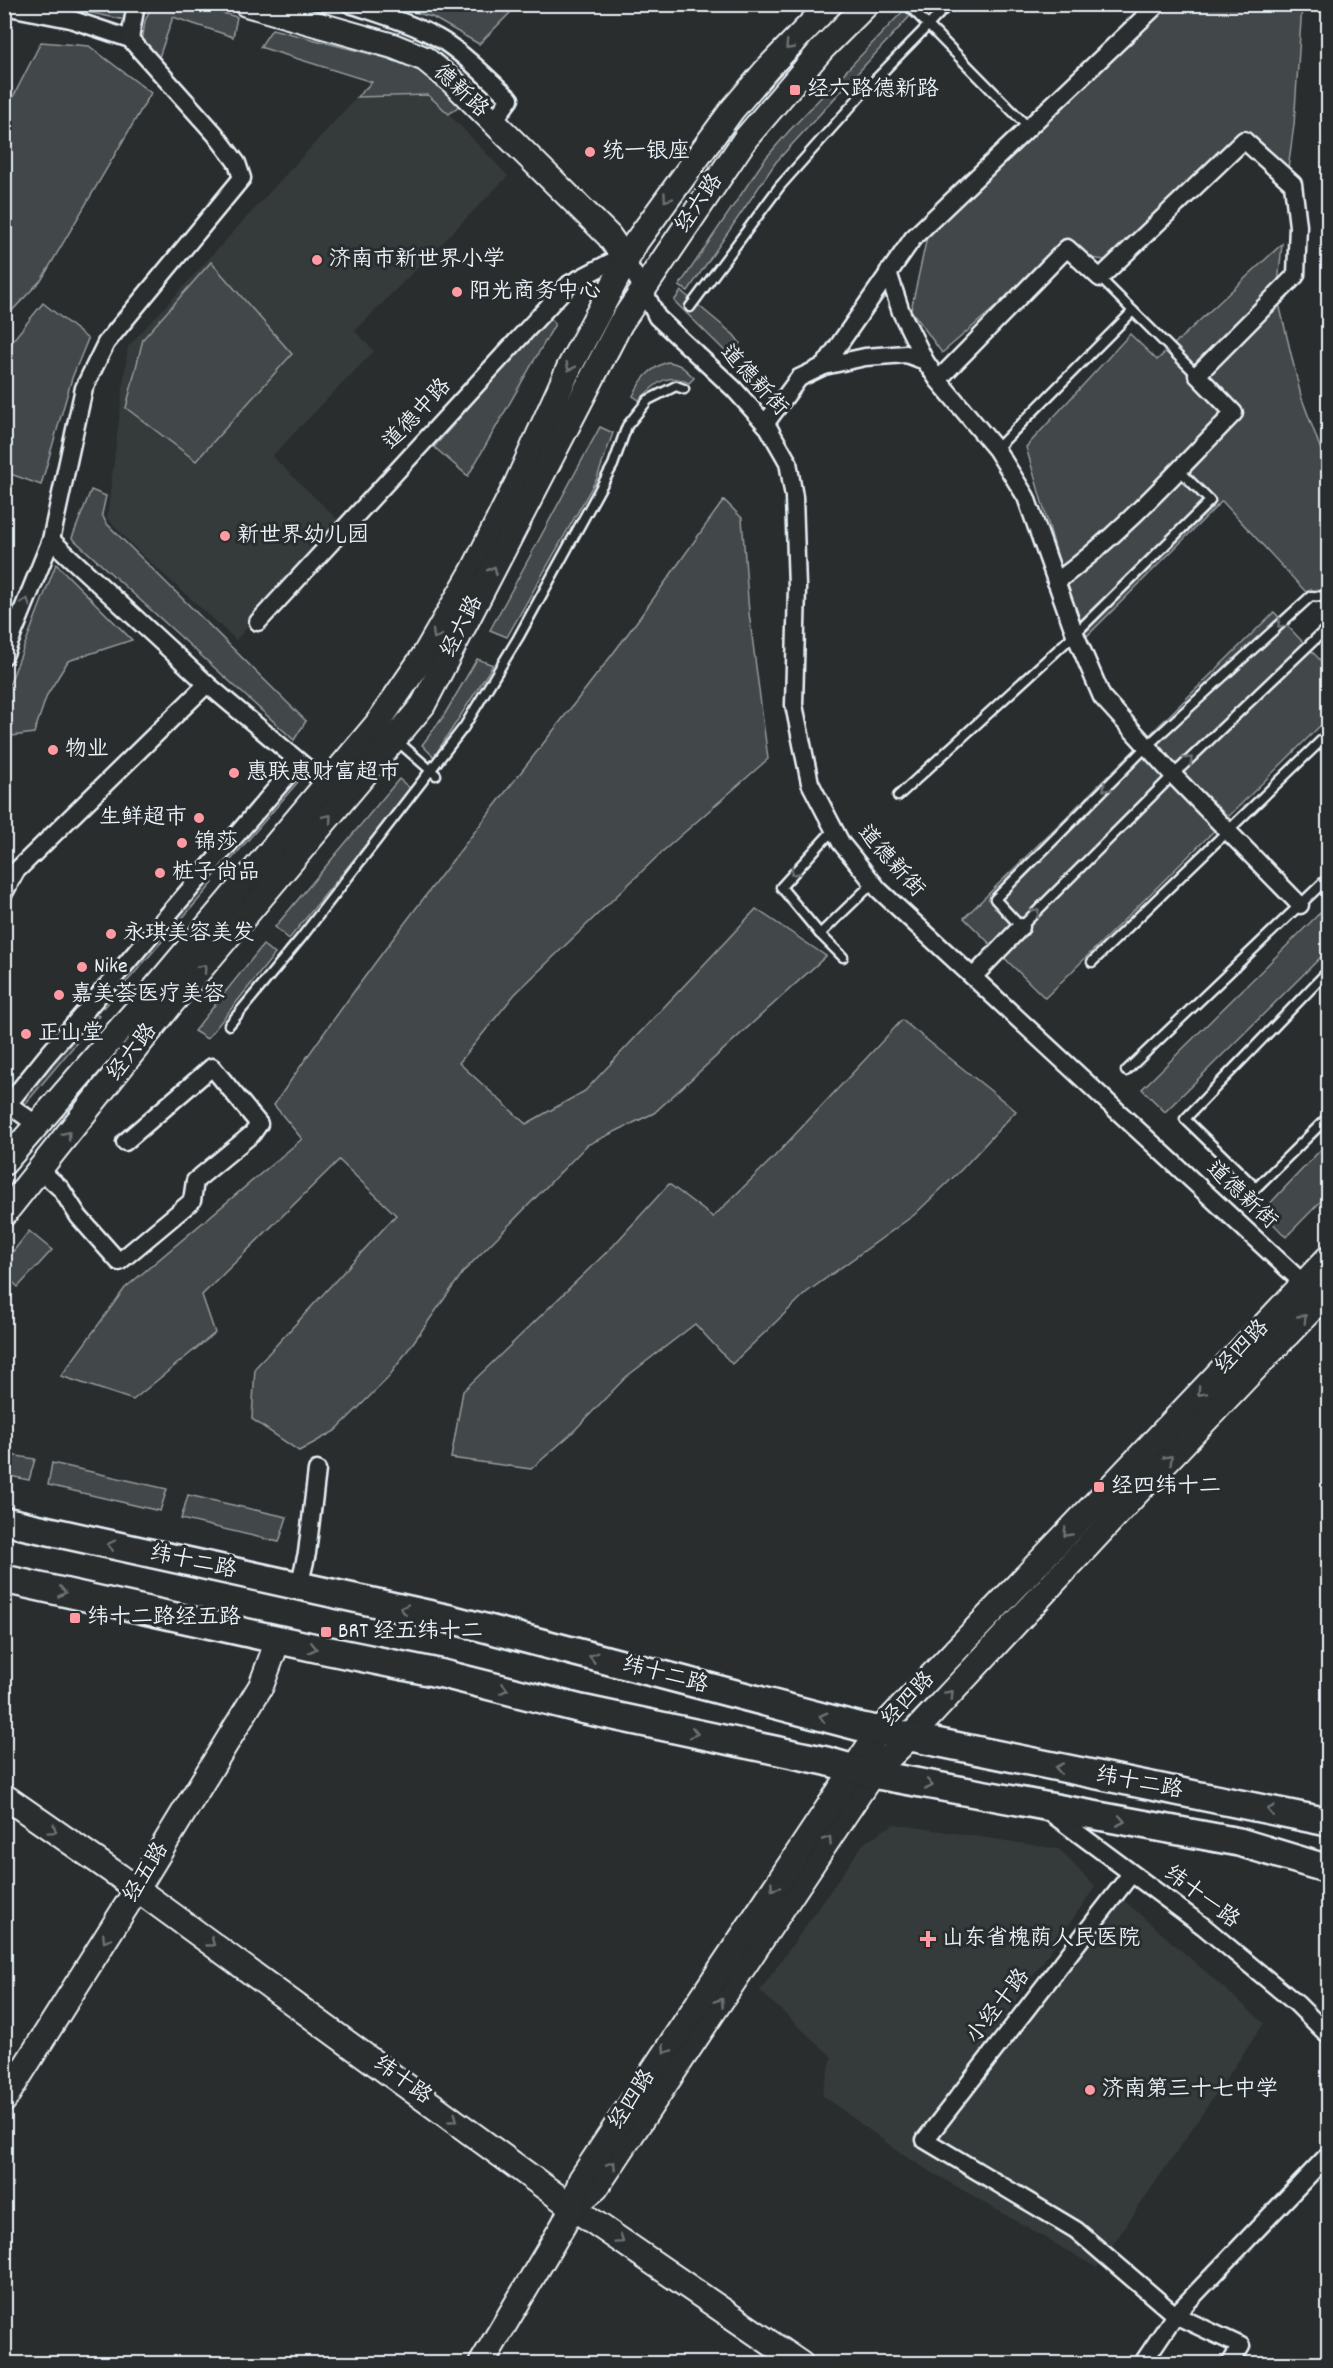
<svg xmlns="http://www.w3.org/2000/svg" width="1333" height="2368" font-family="Dekko,'LXGW WenKai TC',sans-serif">
<style>
.built{fill:#363a3b}
.green{fill:#424648;stroke:#959ca0;stroke-width:1.5}
.lines{fill:none;stroke-linecap:round;stroke-linejoin:round}
.lane-casing{stroke:#e8f1f8;stroke-width:13}
.street-casing{stroke:#e8f1f8;stroke-width:21}
.secondary-casing{stroke:#e8f1f8;stroke-width:28}
.primary-casing{stroke:#e8f1f8;stroke-width:32}
.lane{stroke:#2a2d2e;stroke-width:8}
.street{stroke:#2a2d2e;stroke-width:16}
.secondary{stroke:#2a2d2e;stroke-width:24}
.primary{stroke:#2a2d2e;stroke-width:27}
.oneway{stroke:#6c7275}
.poi-dot{fill:#ff9aa2;stroke:#2a2d2e;stroke-width:2}
.labels{text-anchor:middle;dominant-baseline:central;stroke-width:6;stroke-linejoin:round;paint-order:stroke}
.poi-label{font-size:22px;fill:#e8f1f8;stroke:#2a2d2e;text-anchor:start}
.street-label{font-size:22px;fill:#e8f1f8;stroke:#2a2d2e}
</style>
<rect width="100%" height="100%" fill="#2a2d2e"/>
<filter id="ink" filterUnits="userSpaceOnUse"><feTurbulence type="fractalNoise" baseFrequency=".0167" numOctaves="2"/><feDisplacementMap in="SourceGraphic" scale="12" xChannelSelector="R" yChannelSelector="G"/><feConvolveMatrix kernelMatrix="1 2 1 2 8 2 1 2 1" color-interpolation-filters="sRGB"/></filter>
<g filter="url(#ink)">
<g class="built">
<polygon points="428,95 442,107 508,176 355,331 374,351 272,456 340,522 236,640 137,550 107,518 128,347 357,97"/>
<polygon points="894,1824 1059,1849 1095,1887 913,2148 1120,1897 1264,2023 1097,2268 906,2157 822,2095 832,2057 760,1991 864,1843"/>
</g>
<g class="green">
<polygon points="515,4 517,6 479,44 432,17 386,5"/>
<polygon points="84,5 133,5 130,21 82,11"/>
<polygon points="152,5 192,5 237,17 233,37 173,17 158,60 142,44 145,21"/>
<polygon points="1152,5 1302,5 1294,125 1285,190 1245,152 1156,216 1111,261 1058,253 942,353 911,310 927,237"/>
<polygon points="904,10 910,16 776,162 688,291 679,286 765,159 789,131"/>
<polygon points="272,29 382,57 420,69 460,105 449,114 428,95 357,97 372,82 260,47"/>
<polygon points="41,42 89,46 151,93 42,279 5,318 5,113"/>
<polygon points="1282,244 1277,295 1301,396 1328,469 1328,591 1316,603 1222,501 1082,641 1026,447 1130,334 1157,360"/>
<polygon points="211,262 292,354 196,461 126,408 143,339"/>
<polygon points="681,291 734,335 740,343 729,355 674,301"/>
<polygon points="43,303 88,339 72,378 41,485 5,472 5,365 13,340"/>
<polygon points="549,316 555,324 468,476 434,447"/>
<path d="M667,362c13,1 18,7 27,16l-5,5c-23,-12 -33,1 -50,17l-6,-4c8,-17 16,-27 34,-34z"/>
<polygon points="600,427 613,433 597,478 507,637 490,630"/>
<polygon points="91,490 106,496 102,514 106,523 306,721 294,740 72,538"/>
<path d="M724,500l18,18 7,95 19,146 -106,93 -147,142 -56,69 67,61 59,-33 171,-182 70,47 -172,157 -67,32 -123,126 -76,107 -53,53 -36,20 -47,-32 3,-51 141,-153 -57,-55 -137,135 13,38 -82,67 -72,-24 64,-88 177,-149 -28,-34c102,-151 216,-292 327,-436 43,-55 82,-113 123,-169z"/>
<polygon points="56,564 132,640 68,661 47,695 34,733 5,737 5,696"/>
<polygon points="1274,612 1321,661 1328,653 1328,718 1045,998 964,918"/>
<polygon points="477,659 493,665 434,757 422,745 443,717"/>
<polygon points="298,771 303,776 219,874 213,869"/>
<polygon points="399,779 411,789 289,939 275,927"/>
<polygon points="207,877 213,883 104,1008 99,1003"/>
<polygon points="1328,905 1328,950 1165,1112 1142,1089"/>
<polygon points="263,945 275,954 207,1039 194,1031"/>
<polygon points="91,1011 99,1016 22,1108 15,1101"/>
<polygon points="902,1020 1016,1111 962,1169 914,1215 807,1292 732,1364 695,1324 626,1377 570,1435 531,1469 451,1458 463,1391 613,1246 669,1184 713,1217 774,1157"/>
<polygon points="1328,1142 1328,1194 1286,1237 1262,1212"/>
<polygon points="29,1231 52,1250 18,1287 5,1275 5,1262"/>
<polygon points="5,1454 35,1459 29,1480 5,1475"/>
<polygon points="52,1463 167,1489 160,1511 48,1485"/>
<polygon points="188,1495 287,1517 279,1542 181,1519"/>
</g>
<g class="lines">
<g class="lane-casing">
<g id="lane">
<polyline points="907,4 1029,128"/>
<polyline points="1100,278 1197,375"/>
<polyline points="690,307 780,186 870,85 949,4"/>
<polyline points="996,449 1133,311"/>
<polyline points="1328,597 1311,596 1147,746 995,899 1021,927 1173,775 1328,627"/>
<polyline points="395,739 436,775"/>
<polyline points="898,796 1075,634 1210,501 1179,470"/>
<polyline points="834,829 781,887 820,934 843,957"/>
<polyline points="820,934 873,883"/>
<polyline points="1092,962 1328,734"/>
<polyline points="1328,971 1185,1119 1256,1188 1328,1117"/>
<polyline points="229,1025 301,938 464,727 518,638 613,465 627,426 648,400 676,386 684,389"/>
<polyline points="1126,1071 1328,878"/>
</g>
</g>
<g class="street-casing">
<g id="street">
<path d="M350,4c29,10 61,19 88,34 22,12 53,43 72,61l-17,23"/>
<polyline points="4,6 70,19 130,39 215,134 237,163 242,178 106,343 84,388 51,540 4,656"/>
<polyline points="130,39 136,4"/>
<polyline points="888,272 901,312 925,361"/>
<polyline points="824,366 913,238 1158,4"/>
<path d="M938,380l129,-132 33,30 144,-138 49,44 5,42 -2,49 -99,100 37,38c-57,58 -112,120 -178,169"/>
<polyline points="765,424 799,378 824,366 865,357 906,354 925,361 938,380 996,449 1026,497 1075,634 1102,697 1173,775 1300,905"/>
<polyline points="51,540 207,684 327,785"/>
<polyline points="258,622 569,284 609,263 625,259 643,289 657,317 734,389 768,427 788,462 794,497 797,587 794,705 810,783 841,843 879,890 1304,1284"/>
<polyline points="4,893 16,871 207,684"/>
<polyline points="974,976 1021,927"/>
<polyline points="4,1101 37,1125"/>
<polyline points="8,1104 45,1058 299,762"/>
<polyline points="40,1170 61,1189 79,1217 119,1262 192,1201 195,1181 252,1134 259,1124 212,1067 125,1142"/>
<polyline points="299,1586 307,1553 317,1470"/>
<polyline points="1048,1811 1203,1926 1297,2004 1328,2035"/>
<polyline points="1131,1874 925,2140 1076,2230 1175,2315 1241,2346 1230,2364"/>
<polyline points="1142,2364 1175,2315 1328,2155"/>
</g>
</g>
<g class="secondary-casing">
<g id="secondary">
<polyline points="246,4 393,46 425,59 453,82 609,236 625,259"/>
<polyline points="4,1163 152,992 377,724 425,654 473,571 517,483 569,368 636,242 732,110 768,68 830,4"/>
<polyline points="4,1214 171,1004 423,705 620,324 746,138 823,48 867,4"/>
<polyline points="4,1796 119,1876 572,2207 801,2364"/>
<polyline points="4,2100 137,1889 261,1686 278,1640"/>
<polyline points="572,2207 596,2188 872,1774 910,1737 1159,1469 1328,1292"/>
<polyline points="481,2364 564,2224 572,2207 581,2179 879,1731 1328,1258"/>
</g>
</g>
<g class="primary-casing">
<g id="primary">
<polyline points="4,1521 454,1620 857,1726 1328,1822"/>
<polyline points="4,1579 325,1650 443,1674 581,1709 826,1761 872,1774 1239,1842 1328,1869"/>
</g>
</g>
<use href="#lane" class="lane"/>
<use href="#street" class="street"/>
<use href="#secondary" class="secondary"/>
<use href="#primary" class="primary"/>
</g>
<defs><path id="oneway-chevron" d="M-2-3.5L2.5 0L-2 3.5" fill="none" stroke-width="1.6" stroke-linecap="round" stroke-linejoin="round" transform="scale(1.5)"/></defs>
<g class="oneway">
<use href="#oneway-chevron" transform="translate(789 46) rotate(134)"/>
<use href="#oneway-chevron" transform="translate(667 198) rotate(125)"/>
<use href="#oneway-chevron" transform="translate(570 367) rotate(116)"/>
<use href="#oneway-chevron" transform="translate(493 570) rotate(-63)"/>
<use href="#oneway-chevron" transform="translate(26 602) rotate(-68)"/>
<use href="#oneway-chevron" transform="translate(1281 624) rotate(138)"/>
<use href="#oneway-chevron" transform="translate(436 635) rotate(120)"/>
<use href="#oneway-chevron" transform="translate(1189 760) rotate(-44)"/>
<use href="#oneway-chevron" transform="translate(1106 788) rotate(135)"/>
<use href="#oneway-chevron" transform="translate(328 818) rotate(-50)"/>
<use href="#oneway-chevron" transform="translate(794 872) rotate(132)"/>
<use href="#oneway-chevron" transform="translate(1036 912) rotate(-45)"/>
<use href="#oneway-chevron" transform="translate(203 968) rotate(-49)"/>
<use href="#oneway-chevron" transform="translate(67 1135) rotate(-51)"/>
<use href="#oneway-chevron" transform="translate(1303 1318) rotate(-46)"/>
<use href="#oneway-chevron" transform="translate(1201 1392) rotate(133)"/>
<use href="#oneway-chevron" transform="translate(1169 1459) rotate(-46)"/>
<use href="#oneway-chevron" transform="translate(1067 1533) rotate(133)"/>
<use href="#oneway-chevron" transform="translate(111 1545) rotate(-168)"/>
<use href="#oneway-chevron" transform="translate(62 1592) rotate(11)"/>
<use href="#oneway-chevron" transform="translate(404 1609) rotate(-168)"/>
<use href="#oneway-chevron" transform="translate(313 1648) rotate(13)"/>
<use href="#oneway-chevron" transform="translate(593 1657) rotate(-165)"/>
<use href="#oneway-chevron" transform="translate(504 1689) rotate(14)"/>
<use href="#oneway-chevron" transform="translate(950 1694) rotate(-47)"/>
<use href="#oneway-chevron" transform="translate(823 1717) rotate(-165)"/>
<use href="#oneway-chevron" transform="translate(694 1733) rotate(12)"/>
<use href="#oneway-chevron" transform="translate(1059 1768) rotate(-169)"/>
<use href="#oneway-chevron" transform="translate(929 1785) rotate(11)"/>
<use href="#oneway-chevron" transform="translate(1271 1810) rotate(-169)"/>
<use href="#oneway-chevron" transform="translate(1121 1821) rotate(10)"/>
<use href="#oneway-chevron" transform="translate(53 1830) rotate(35)"/>
<use href="#oneway-chevron" transform="translate(828 1840) rotate(-56)"/>
<use href="#oneway-chevron" transform="translate(774 1887) rotate(124)"/>
<use href="#oneway-chevron" transform="translate(106 1939) rotate(122)"/>
<use href="#oneway-chevron" transform="translate(211 1943) rotate(36)"/>
<use href="#oneway-chevron" transform="translate(720 2002) rotate(-56)"/>
<use href="#oneway-chevron" transform="translate(666 2050) rotate(123)"/>
<use href="#oneway-chevron" transform="translate(454 2119) rotate(36)"/>
<use href="#oneway-chevron" transform="translate(612 2165) rotate(-56)"/>
<use href="#oneway-chevron" transform="translate(620 2240) rotate(34)"/>
</g>
</g>
<g class="poi-dot">
<rect x="789" y="84" width="12" height="12" rx="3"/>
<circle cx="590" cy="152" r="6"/>
<circle cx="317" cy="260" r="6"/>
<circle cx="457" cy="292" r="6"/>
<circle cx="225" cy="536" r="6"/>
<circle cx="53" cy="750" r="6"/>
<circle cx="234" cy="773" r="6"/>
<circle cx="199" cy="818" r="6"/>
<circle cx="182" cy="843" r="6"/>
<circle cx="160" cy="873" r="6"/>
<circle cx="111" cy="934" r="6"/>
<circle cx="82" cy="967" r="6"/>
<circle cx="59" cy="995" r="6"/>
<circle cx="26" cy="1034" r="6"/>
<rect x="1093" y="1481" width="12" height="12" rx="3"/>
<rect x="69" y="1612" width="12" height="12" rx="3"/>
<rect x="320" y="1626" width="12" height="12" rx="3"/>
<path d="M925 1930h6v6h6v6h-6v6h-6v-6h-6v-6h6z"/>
<circle cx="1090" cy="2090" r="6"/>
</g>
<g class="labels">
<g class="poi-label">
<text x="807" y="90">经六路德新路</text>
<text x="602" y="152">统一银座</text>
<text x="329" y="260">济南市新世界小学</text>
<text x="469" y="292">阳光商务中心</text>
<text x="237" y="536">新世界幼儿园</text>
<text x="65" y="750">物业</text>
<text x="246" y="773">惠联惠财富超市</text>
<text x="187" y="818" text-anchor="end">生鲜超市</text>
<text x="194" y="843">锦莎</text>
<text x="172" y="873">桩子尚品</text>
<text x="123" y="934">永琪美容美发</text>
<text x="94" y="967">Nike</text>
<text x="71" y="995">嘉美荟医疗美容</text>
<text x="38" y="1034">正山堂</text>
<text x="1111" y="1487">经四纬十二</text>
<text x="87" y="1618">纬十二路经五路</text>
<text x="338" y="1632">BRT 经五纬十二</text>
<text x="942" y="1939">山东省槐荫人民医院</text>
<text x="1102" y="2090">济南第三十七中学</text>
</g>
<g class="street-label">
<text transform="translate(460 92) rotate(43)">德新路</text>
<text transform="translate(700 204) rotate(-56)">经六路</text>
<text transform="translate(753 381) rotate(47)">道德新街</text>
<text transform="translate(418 415) rotate(-47)">道德中路</text>
<text transform="translate(463 627) rotate(-63)">经六路</text>
<text transform="translate(890 862) rotate(48)">道德新街</text>
<text transform="translate(133 1053) rotate(-52)">经六路</text>
<text transform="translate(1241 1196) rotate(43)">道德新街</text>
<text transform="translate(1243 1348) rotate(-46)">经四路</text>
<text transform="translate(193 1563) rotate(12)">纬十二路</text>
<text transform="translate(665 1676) rotate(15)">纬十二路</text>
<text transform="translate(909 1700) rotate(-47)">经四路</text>
<text transform="translate(1139 1784) rotate(11)">纬十二路</text>
<text transform="translate(147 1873) rotate(-59)">经五路</text>
<text transform="translate(1201 1898) rotate(37)">纬十一路</text>
<text transform="translate(999 2007) rotate(-52)">小经十路</text>
<text transform="translate(402 2081) rotate(36)">纬十路</text>
<text transform="translate(633 2100) rotate(-57)">经四路</text>
</g>
</g>
<rect width="1333" height="2368" fill="none" stroke="#2a2d2e" stroke-width="24"/>
<rect x="12" y="12" width="1309" height="2344" fill="none" stroke="#e8f1f8" stroke-width="2" filter="url(#ink)"/>
</svg>
